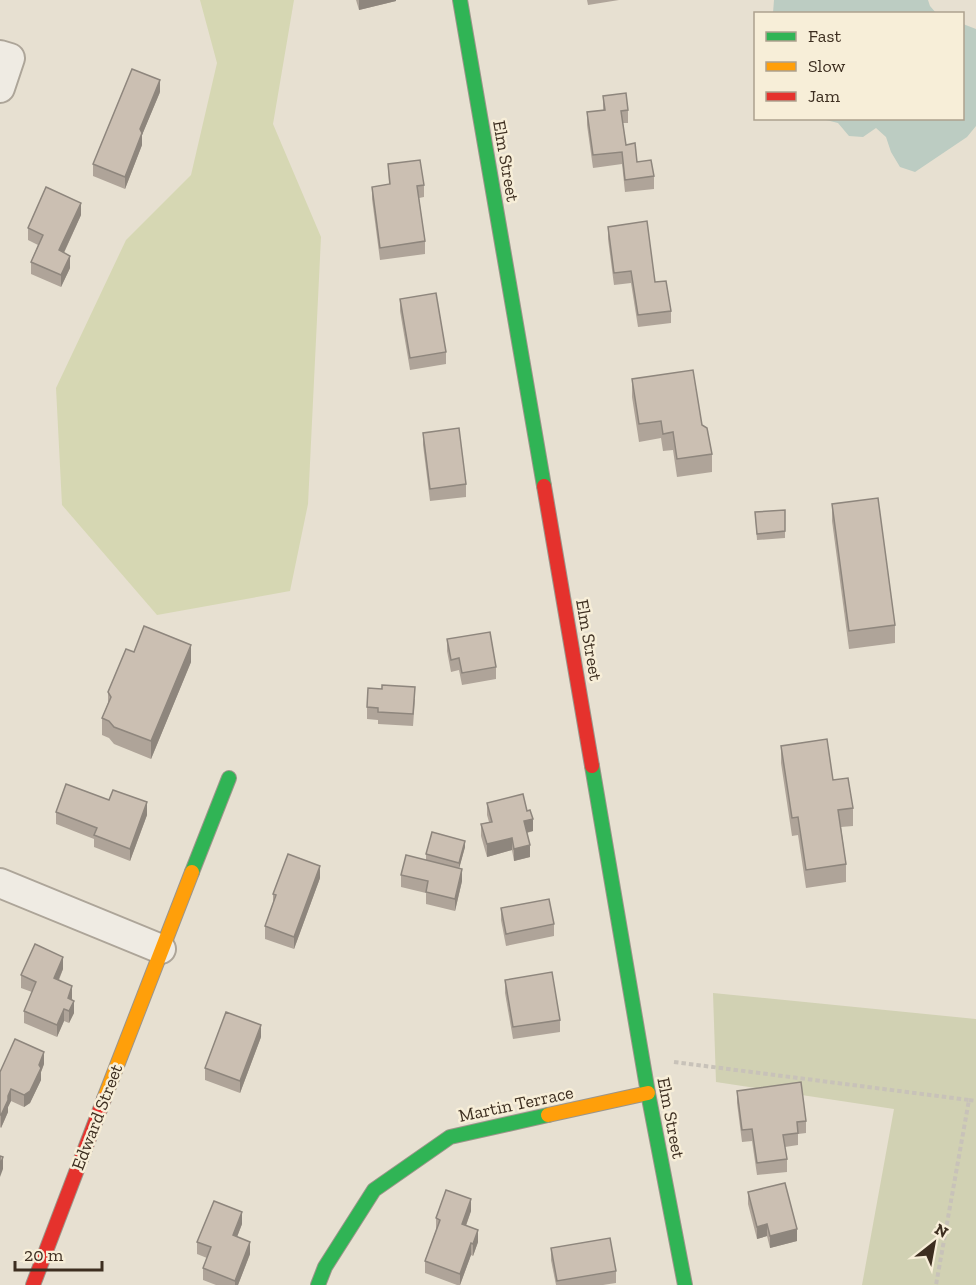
<svg xmlns="http://www.w3.org/2000/svg" width="976" height="1285" font-family="'Zilla Slab',serif">
<style>
.green{fill:#d6d7b3}
.cemetery{fill:#d1d1b3}
.water{fill:#bcccc2}
.lines{fill:none;stroke-linecap:round;stroke-linejoin:round}
.street-casing{stroke:#ada599;stroke-width:32}
.fast-casing{stroke:#9c958a;stroke-width:16}
.slow-casing{stroke:#9c958a;stroke-width:16}
.jam-casing{stroke:#9c958a;stroke-width:16}
.path{stroke:#c8c2b9;stroke-width:4;stroke-dasharray:4.5 3;stroke-linecap:butt}
.street{stroke:#efebe3;stroke-width:28}
.fast{stroke:#30b455;stroke-width:14}
.slow{stroke:#ff9f0a;stroke-width:14}
.jam{stroke:#e5322d;stroke-width:14}
.wall{fill:#afa499}
.shaded-wall{fill:#8e867d}
.building{fill:#cbbfb2;stroke:#8e867d;stroke-width:1.5}
.labels{text-anchor:middle;dominant-baseline:central;stroke-width:5;stroke-linejoin:round;paint-order:stroke}
.street-label{font-size:18px;fill:#3d2e20;stroke:#f7eed8}
</style>
<rect width="100%" height="100%" fill="#e7e0d1"/>
<polygon class="green" points="200,0 294,0 273,124 321,237 308,504 290,591 157,615 62,505 56,388 126,240 191,175 217,63"/>
<polygon class="cemetery" points="713,993 976,1019 976,1285 862,1285 894,1109 716,1082"/>
<g class="water">
<polygon points="774,0 928,0 930,6 936,13 773,13"/>
<polygon points="963,24 976,29 976,126 967,137 915,172 900,167 891,152 886,137 876,128 863,137 849,136 838,123 822,119 962,118"/>
</g>
<g class="lines">
<g class="street-casing">
<g id="street">
<polyline points="0,55 10,58 0,88"/>
<polyline points="0,883 161,949"/>
</g>
</g>
<g class="fast-casing">
<g id="fast">
<polyline points="460,0 544,486"/>
<polyline points="592,766 648,1093 685,1285"/>
<polyline points="192,872 229,778"/>
<polyline points="318,1285 325,1267 374,1190 450,1137 548,1115"/>
</g>
</g>
<g class="slow-casing">
<g id="slow">
<polyline points="104,1099 192,872"/>
<polyline points="548,1115 648,1093"/>
</g>
</g>
<g class="jam-casing">
<g id="jam">
<polyline points="544,486 592,766"/>
<polyline points="33,1285 104,1099"/>
</g>
</g>
<g class="path">
<polyline points="674,1062 969,1100 936,1285"/>
<polyline points="969,1100 976,1101"/>
</g>
<use href="#street" class="street"/>
<use href="#fast" class="fast"/>
<use href="#slow" class="slow"/>
<use href="#jam" class="jam"/>
</g>
<g class="wall">
<polygon points="356,0 396,0 396,1 359,10"/>
<polygon points="587,0 619,0 588,5"/>
<polygon points="160,92 142,135 142,145 125,189 93,176 93,164"/>
<polygon points="603,96 628,110 628,123 623,123 626,145 637,162 654,176 654,189 625,192 622,164 593,168 587,125 587,112 603,110"/>
<polygon points="388,164 424,185 424,197 419,198 425,241 425,254 380,260 372,199 372,187 389,184"/>
<polygon points="81,215 64,253 70,268 61,287 31,274 31,262 38,245 28,240 28,228"/>
<polygon points="608,227 655,282 671,311 671,323 638,327 631,283 614,285 608,239"/>
<polygon points="400,299 446,352 446,364 410,370 400,311"/>
<polygon points="632,379 702,425 712,454 712,472 677,477 673,450 663,451 661,438 639,442 632,397"/>
<polygon points="423,433 466,484 466,497 430,501 423,445"/>
<polygon points="832,504 895,625 895,643 849,649 832,521"/>
<polygon points="785,510 785,538 757,540 755,512"/>
<polygon points="447,639 496,667 496,679 462,685 459,670 451,672 447,651"/>
<polygon points="134,652 191,662 151,759 114,744 109,738 102,735 102,718 108,703 108,692"/>
<polygon points="415,699 413,726 378,724 378,720 367,719 367,707"/>
<polygon points="781,746 833,780 853,808 853,826 841,827 846,864 846,882 806,888 798,835 792,836 781,763"/>
<polygon points="487,803 527,811 533,831 527,833 530,857 514,861 512,850 487,857 481,836 481,824 489,822 487,815"/>
<polygon points="56,812 147,815 130,861 94,847 94,839 56,824"/>
<polygon points="465,847 459,868 462,881 455,911 426,904 426,893 401,887 401,875 426,860 426,854"/>
<polygon points="320,878 294,949 265,939 265,926 273,903 273,894"/>
<polygon points="501,908 554,924 554,936 506,946 501,920"/>
<polygon points="63,969 59,980 72,998 74,1013 69,1023 64,1021 57,1037 24,1023 24,1011 32,992 21,988 21,975"/>
<polygon points="505,980 560,1020 560,1032 513,1039 505,993"/>
<polygon points="261,1037 240,1093 205,1080 205,1068"/>
<polygon points="44,1064 41,1072 41,1080 30,1103 24,1107 11,1101 8,1107 8,1112 1,1128 0,1127 0,1072"/>
<polygon points="737,1091 806,1121 806,1133 798,1134 798,1145 785,1147 787,1159 787,1172 757,1175 752,1141 742,1142 737,1103"/>
<polygon points="748,1192 797,1241 770,1248 767,1236 757,1239 748,1204"/>
<polygon points="471,1211 466,1226 478,1242 473,1256 471,1255 460,1285 457,1285 425,1273 425,1261 436,1230 436,1218"/>
<polygon points="242,1224 237,1237 250,1254 238,1285 216,1285 203,1280 203,1268 207,1258 197,1254 197,1242"/>
<polygon points="551,1248 616,1271 616,1283 603,1285 556,1285 551,1260"/>
</g>
<g class="shaded-wall">
<polygon points="359,0 396,0 396,1 359,10"/>
<polygon points="160,80 160,92 142,135 142,145 125,189 125,177 140,129"/>
<polygon points="81,203 81,215 59,263 59,250"/>
<polygon points="70,256 70,268 61,287 61,275"/>
<polygon points="191,645 191,662 151,759 151,741"/>
<polygon points="147,802 147,815 130,861 130,849"/>
<polygon points="533,819 533,831 524,833 524,821"/>
<polygon points="512,838 512,850 487,857 487,844"/>
<polygon points="465,841 465,847 459,869 459,863"/>
<polygon points="530,845 530,857 514,861 514,849"/>
<polygon points="320,866 320,878 294,949 294,937"/>
<polygon points="462,869 462,881 455,911 455,899"/>
<polygon points="63,957 63,969 54,990 54,978"/>
<polygon points="72,986 72,998 68,1010 68,998"/>
<polygon points="74,1001 74,1013 69,1023 69,1011"/>
<polygon points="64,1009 64,1021 57,1037 57,1025"/>
<polygon points="261,1025 261,1037 240,1093 240,1081"/>
<polygon points="44,1052 44,1064 41,1072 41,1080 30,1103 24,1107 24,1095"/>
<polygon points="11,1089 11,1101 8,1107 8,1112 1,1128 1,1115"/>
<polygon points="3,1157 3,1169 0,1177 0,1165"/>
<polygon points="471,1199 471,1211 462,1236 462,1224"/>
<polygon points="242,1212 242,1224 233,1247 233,1235"/>
<polygon points="767,1224 767,1236 757,1239 757,1227"/>
<polygon points="797,1229 797,1241 770,1248 770,1236"/>
<polygon points="478,1230 478,1242 473,1256 473,1244"/>
<polygon points="250,1242 250,1254 238,1285 235,1285 235,1281"/>
<polygon points="471,1243 471,1255 460,1285 460,1274"/>
</g>
<g class="building">
<polygon points="132,69 160,80 140,129 142,133 125,177 93,164"/>
<polygon points="626,93 628,110 621,111 626,145 635,143 637,162 651,160 654,176 625,180 622,152 593,155 587,112 605,110 603,96"/>
<polygon points="420,160 424,185 417,186 425,241 380,248 372,187 390,184 388,164"/>
<polygon points="46,187 81,203 59,250 70,256 61,275 31,262 43,235 28,228"/>
<polygon points="647,221 655,282 666,281 671,311 638,315 631,271 614,273 608,227"/>
<polygon points="436,293 446,352 410,358 400,299"/>
<polygon points="693,370 702,425 707,428 712,454 677,459 673,432 663,434 661,421 639,424 632,379"/>
<polygon points="459,428 466,484 430,489 423,433"/>
<polygon points="878,498 895,625 849,631 832,504"/>
<polygon points="785,510 785,531 757,534 755,512"/>
<polygon points="144,626 191,645 151,741 114,727 109,721 102,718 111,697 108,692 126,649 134,652"/>
<polygon points="490,632 496,667 462,673 459,658 451,660 447,639"/>
<polygon points="382,685 415,687 413,714 378,712 378,708 367,707 368,688 382,689"/>
<polygon points="827,739 833,780 848,778 853,808 838,810 846,864 806,870 798,817 792,818 781,746"/>
<polygon points="66,784 109,800 113,790 147,802 130,849 94,835 97,828 56,812"/>
<polygon points="523,794 527,811 530,810 533,819 524,821 530,845 514,849 512,838 487,844 481,824 492,822 487,803"/>
<polygon points="432,832 465,841 459,863 426,854"/>
<polygon points="288,854 320,866 294,937 265,926 276,895 273,894"/>
<polygon points="406,855 462,869 455,899 426,892 428,881 401,875"/>
<polygon points="549,899 554,924 506,934 501,908"/>
<polygon points="35,944 63,957 54,978 72,986 68,998 74,1001 69,1011 64,1009 57,1025 24,1011 36,982 21,975"/>
<polygon points="552,972 560,1020 513,1027 505,980"/>
<polygon points="226,1012 261,1025 240,1081 205,1068"/>
<polygon points="15,1039 44,1052 39,1065 41,1068 30,1091 24,1095 11,1089 8,1096 8,1100 1,1115 0,1115 0,1072"/>
<polygon points="801,1082 806,1121 797,1122 798,1133 783,1135 787,1159 757,1163 752,1129 742,1130 737,1091"/>
<polygon points="0,1156 3,1157 0,1165"/>
<polygon points="785,1183 797,1229 770,1236 767,1224 757,1227 748,1192"/>
<polygon points="446,1190 471,1199 462,1224 478,1230 473,1244 471,1243 460,1274 425,1261 440,1220 436,1218"/>
<polygon points="214,1201 242,1212 233,1235 250,1242 235,1281 203,1268 211,1247 197,1242"/>
<polygon points="610,1238 616,1271 557,1281 551,1248"/>
</g>
<g class="labels">
<g class="street-label">
<text transform="translate(506 161) rotate(80)">Elm Street</text>
<text transform="translate(589 640) rotate(80)">Elm Street</text>
<text transform="translate(516 1104) rotate(-12)">Martin Terrace</text>
<text transform="translate(97 1117) rotate(-69)">Edward Street</text>
<text transform="translate(671 1118) rotate(79)">Elm Street</text>
</g>
</g>
<rect x="754" y="12" width="210" height="108" fill="#f7eed8" stroke="#ada18e" stroke-width="1.5"/>
<rect x="766" y="32" width="30" height="9" fill="#30b455" stroke="#ada18e" stroke-width="1.5"/>
<text x="808" y="42" font-size="18" fill="#3d2e20">Fast</text>
<rect x="766" y="62" width="30" height="9" fill="#ff9f0a" stroke="#ada18e" stroke-width="1.5"/>
<text x="808" y="72" font-size="18" fill="#3d2e20">Slow</text>
<rect x="766" y="92" width="30" height="9" fill="#e5322d" stroke="#ada18e" stroke-width="1.5"/>
<text x="808" y="102" font-size="18" fill="#3d2e20">Jam</text>
<g transform="translate(934 1243) rotate(31)" stroke="#f7eed8" stroke-width="4.5" paint-order="stroke">
<path d="M0-4.5L10 22L0 15L-10 22Z" fill="#3d2e20"/>
<text y="-9" font-size="16" font-weight="bold" text-anchor="middle" fill="#3d2e20">N</text>
</g>
<path d="M15 1261v9h87v-9" fill="none" stroke="#3d2e20" stroke-width="3"/>
<text x="24" y="1261" font-size="18" fill="#3d2e20" stroke="#f7eed8" stroke-width="4.5" paint-order="stroke">20 m</text>
</svg>
